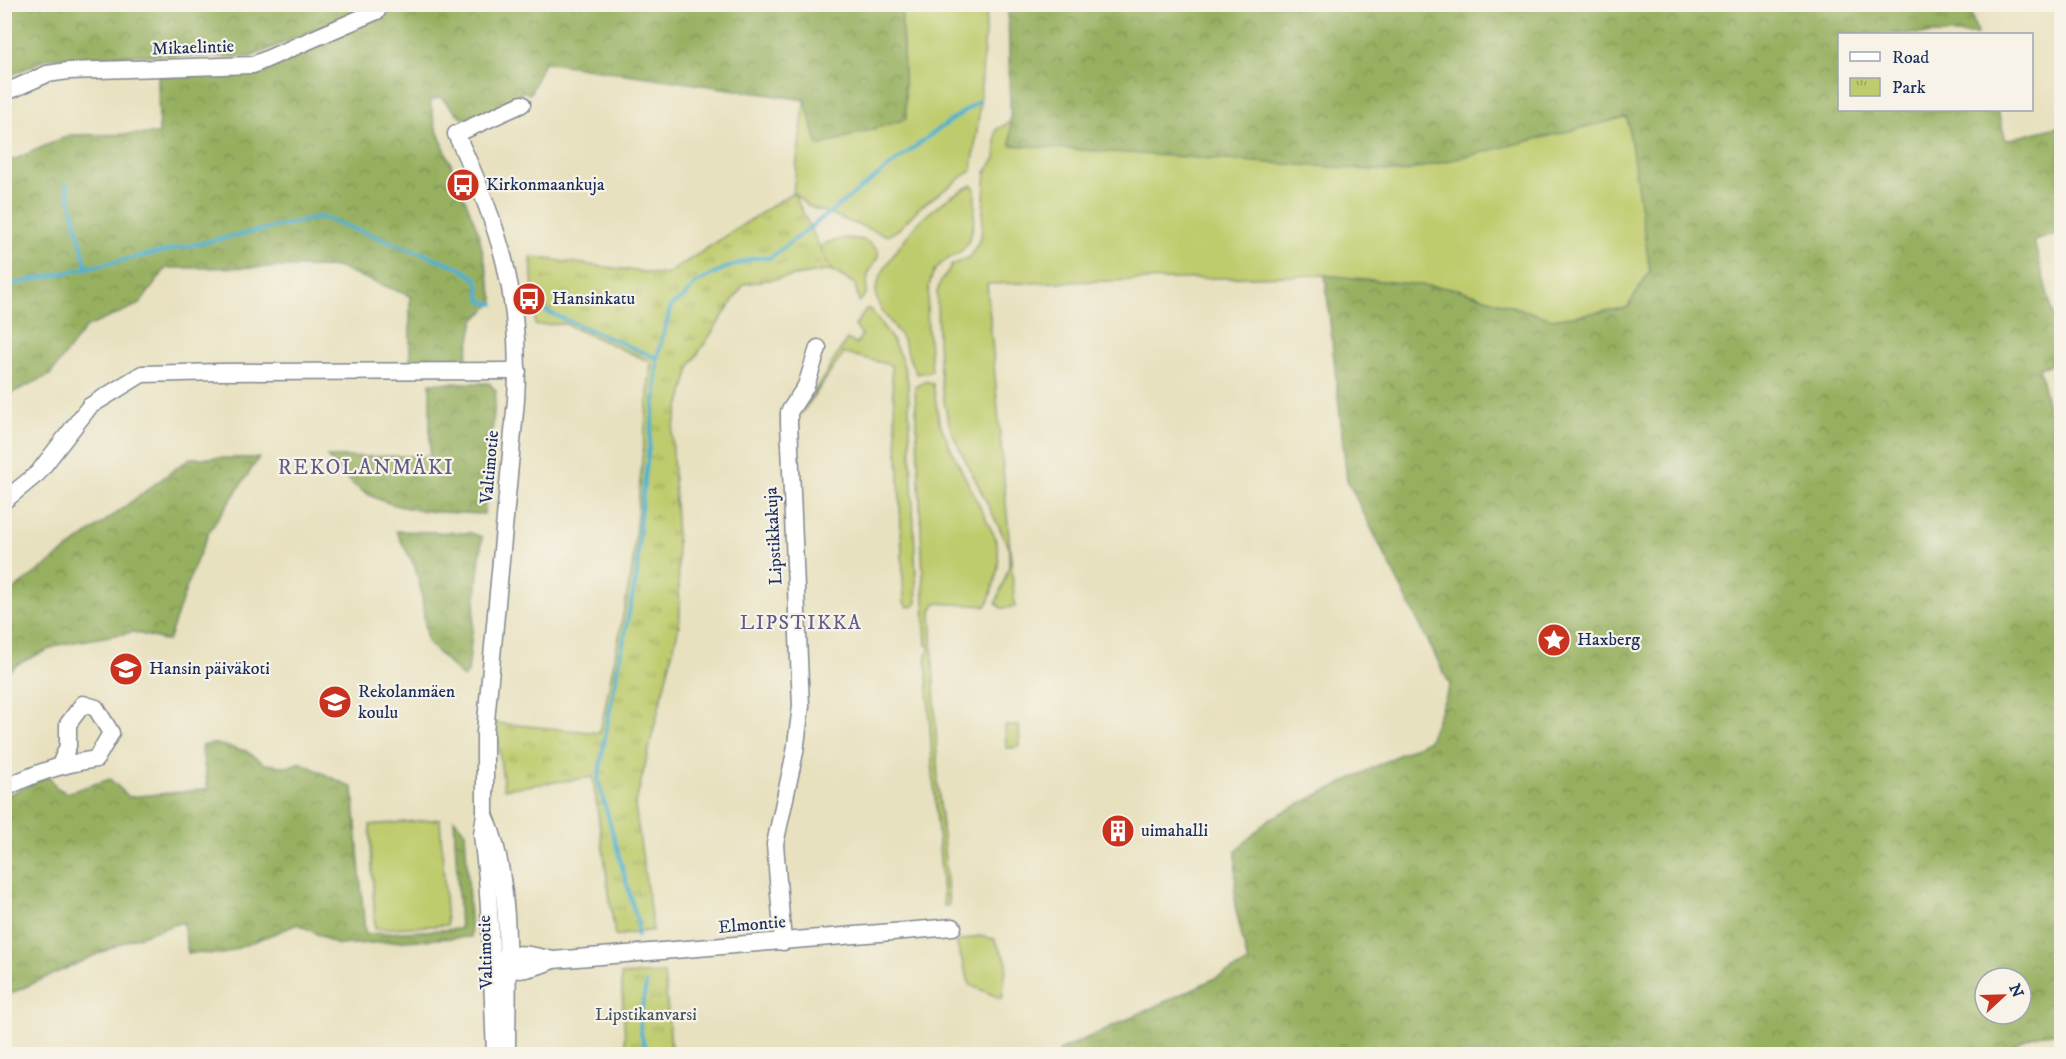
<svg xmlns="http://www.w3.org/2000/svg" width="2066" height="1059" font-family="'IM FELL DW Pica',serif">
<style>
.green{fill:#bfcc6d;stroke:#6d7e66;stroke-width:1.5}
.forest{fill:url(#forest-crowns);stroke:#59705f;stroke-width:1.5;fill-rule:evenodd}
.park{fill:url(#park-tufts);stroke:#6d7e66;stroke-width:1.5}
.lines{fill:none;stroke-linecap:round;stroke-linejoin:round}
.stream{stroke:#50b1cf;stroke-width:4}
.minor-casing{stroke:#82888e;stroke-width:19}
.minor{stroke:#fff;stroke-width:16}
.labels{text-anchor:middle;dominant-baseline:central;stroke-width:4.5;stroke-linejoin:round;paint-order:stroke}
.street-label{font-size:18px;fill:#1b2f5e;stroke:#f7f3e8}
.poi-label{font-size:18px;fill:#1b2f5e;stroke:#f7f3e8;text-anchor:start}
.park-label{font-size:18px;fill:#445662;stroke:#f7f3e8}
.neighbourhood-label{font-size:20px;letter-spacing:1.5px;fill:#615b8a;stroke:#f7f3e8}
.quarter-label{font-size:21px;letter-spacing:1.5px;fill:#615b8a;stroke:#f7f3e8}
</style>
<defs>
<pattern id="forest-crowns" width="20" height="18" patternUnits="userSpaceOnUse" patternTransform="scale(1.5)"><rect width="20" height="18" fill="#97b060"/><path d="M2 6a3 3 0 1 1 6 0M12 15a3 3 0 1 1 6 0" fill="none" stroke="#7a9052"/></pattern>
<pattern id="park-tufts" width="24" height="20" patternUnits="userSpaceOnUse" patternTransform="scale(1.5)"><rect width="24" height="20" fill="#bfcc6d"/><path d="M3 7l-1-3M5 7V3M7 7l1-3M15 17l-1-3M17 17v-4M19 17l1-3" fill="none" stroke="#9aa65d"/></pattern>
</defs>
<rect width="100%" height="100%" fill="#f7f3e8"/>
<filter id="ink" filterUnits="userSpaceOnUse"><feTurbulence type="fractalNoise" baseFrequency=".0167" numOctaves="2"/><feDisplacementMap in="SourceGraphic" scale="12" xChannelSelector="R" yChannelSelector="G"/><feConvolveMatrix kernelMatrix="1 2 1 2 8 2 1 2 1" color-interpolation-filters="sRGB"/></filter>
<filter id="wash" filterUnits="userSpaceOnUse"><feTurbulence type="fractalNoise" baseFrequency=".008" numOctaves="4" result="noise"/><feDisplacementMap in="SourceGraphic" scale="24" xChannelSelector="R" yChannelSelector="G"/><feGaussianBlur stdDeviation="1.35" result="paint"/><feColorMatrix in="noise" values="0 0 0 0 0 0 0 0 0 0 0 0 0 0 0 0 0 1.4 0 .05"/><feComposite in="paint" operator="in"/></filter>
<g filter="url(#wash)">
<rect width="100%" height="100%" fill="#e8e1bf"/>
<g class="green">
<polygon points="901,5 987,5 986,19 979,115 972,170 919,208 899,229 888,236 808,206 793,192 805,100 906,119"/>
<path d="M1628,116l22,155 -23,37 -75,11 -95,-30 -132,-14 -338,9 28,323 -14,1 -5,-5 13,-36v-20l-56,-112c-16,-44 -15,-96 -16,-143l4,-11 11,-16 18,-8 11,-19 5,-66 10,-14v-28l15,-9v23l391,28z"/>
<path d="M972,185l3,4c0,18 1,49 -14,62 -9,7 -19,9 -26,19 -14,22 -5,76 -3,101l-15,3c-7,-10 -9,-22 -14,-34 -8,-16 -26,-28 -27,-47 -1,-19 38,-68 53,-80 13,-11 27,-21 43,-28z"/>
<polygon points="845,238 865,240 878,250 878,257 868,274 866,294 859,302 855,284 831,270 787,277 826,243"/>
<path d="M866,309h4c18,23 33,44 38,74l9,220 -5,4 -6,-1 -2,-4 -6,-147 -7,-90 -47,-12 -43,61 46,-75 9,5 6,-9 -7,-9z"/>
<path d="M926,381l7,3 6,37 12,28 43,86c10,27 1,45 -7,71l-52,-3 -4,8 7,173 11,121 -5,1 -12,-145 -6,-108 3,-1v-6l-3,-1 -11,-258z"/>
<polygon points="1005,726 1019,726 1020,747 1006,748"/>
<polygon points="440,819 447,925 375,929 370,825"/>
<polygon points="979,936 994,939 1007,962 1002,999 970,985 956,942"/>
</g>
<g class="forest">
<polygon points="4,5 375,5 250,57 119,55 48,58 5,78"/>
<polygon points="393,5 901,5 906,119 818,146 805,100 544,62 530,94 522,91 516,99 474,118 462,118 440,97 430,101 435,125 478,231 494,302 474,320 465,364 410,364 410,296 337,267 166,268 140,304 85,328 50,375 5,396 4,164 70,135 159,134 158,76 257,70 395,10"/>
<path d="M1008,5h961l8,29h-137v76h157l9,30 55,-14v107l-27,8 28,108 -1,12 -22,7 23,102 -1,563c-25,0 -39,5 -57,21h-945v-3l189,-88 -13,-57 1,-55 33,-32 160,-79 21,-55 -103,-205 -22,-205 132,14 95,30 75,-11 23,-37 -23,-154 -225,55 -391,-27zM1985,978h36v36h-36z"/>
<path d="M430,383h59l7,8 -12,123c-42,-2 -86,0 -123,-24 -13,-8 -23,-22 -34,-33l103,-1z"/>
<polygon points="190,458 259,458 209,532 193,569 168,641 133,632 58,645 18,664 5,674 5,596"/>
<polygon points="396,531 471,533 482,537 468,673 464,678 427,642 421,590 415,567"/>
<polygon points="216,744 246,751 265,764 288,767 300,762 353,788 365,934 460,929 454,819 465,831 471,937 338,945 298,924 223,954 188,953 183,922 131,939 5,996 5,796 49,776 56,787 66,793 110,779 129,797 208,789 201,745"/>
<path d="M2061,1044v10h-39c12,-7 25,-9 39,-10z"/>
</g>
<g class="park">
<polygon points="793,192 831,270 744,284 691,364 672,433 680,612 679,626 635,806 653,930 615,936 593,777 504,789 496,723 600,733 632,570 651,362 565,324 535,325 531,257 666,275"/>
<polygon points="664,973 672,1054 626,1054 621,975"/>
</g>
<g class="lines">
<g class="stream">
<polyline points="66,183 87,268"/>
<polyline points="4,286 321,217 457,266 477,279 481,301 494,304"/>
<polyline points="531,305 657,358 656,393 640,517 637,573 607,724 598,780 638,924 637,935"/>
<polyline points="657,358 671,306 684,297 696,283 723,269 754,258 770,258 932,134 979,101"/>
<path d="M646,983c-3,27 -14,48 5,71"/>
</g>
</g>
</g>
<g filter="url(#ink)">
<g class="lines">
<g class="minor-casing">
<g id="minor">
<polyline points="4,93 47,74 68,71 253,65 377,11"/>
<polyline points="4,501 38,473 90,406 142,374 221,372 518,371"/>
<path d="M4,789c30,-17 59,-25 92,-30l15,-26 -15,-25 -13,-4 -15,20v22l-8,19"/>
<path d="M485,815c29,65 22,168 22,239"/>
<polyline points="783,942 775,844 795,752 801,706 789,422 789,412 806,386 818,348"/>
<path d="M492,965c22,-16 36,-11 61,-5l400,-33"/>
<path d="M497,966c19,8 38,2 56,-6"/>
<path d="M495,1054l-5,-129 -3,-47 -5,-43 3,-21v-82l31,-332c6,-104 -16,-173 -60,-266l66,-30"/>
</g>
</g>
<use href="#minor" class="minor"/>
</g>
</g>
<defs>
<g id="bus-disc" transform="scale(1.725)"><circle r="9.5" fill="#c8321e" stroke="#f7f3e8"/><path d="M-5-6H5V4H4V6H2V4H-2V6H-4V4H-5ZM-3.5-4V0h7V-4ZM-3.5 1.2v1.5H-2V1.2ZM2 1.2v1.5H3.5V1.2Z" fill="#fff"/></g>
<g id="sight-disc" transform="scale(1.725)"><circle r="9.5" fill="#c8321e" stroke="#f7f3e8"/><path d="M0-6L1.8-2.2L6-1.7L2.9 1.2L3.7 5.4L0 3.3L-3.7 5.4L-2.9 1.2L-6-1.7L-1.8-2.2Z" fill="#fff"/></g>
<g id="school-disc" transform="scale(1.725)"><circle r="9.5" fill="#c8321e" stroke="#f7f3e8"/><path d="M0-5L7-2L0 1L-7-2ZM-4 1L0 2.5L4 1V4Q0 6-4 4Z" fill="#fff"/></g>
<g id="building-disc" transform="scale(1.725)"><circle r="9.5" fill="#c8321e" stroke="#f7f3e8"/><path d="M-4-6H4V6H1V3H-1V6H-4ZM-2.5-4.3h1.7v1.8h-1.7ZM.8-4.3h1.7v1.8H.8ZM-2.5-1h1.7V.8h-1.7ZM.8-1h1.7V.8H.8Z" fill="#fff"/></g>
</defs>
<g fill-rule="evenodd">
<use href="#bus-disc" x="463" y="185"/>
<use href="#bus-disc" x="529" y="299"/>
<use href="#sight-disc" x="1554" y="640"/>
<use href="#school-disc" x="126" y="669"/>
<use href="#school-disc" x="335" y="702"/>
<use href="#building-disc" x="1118" y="831"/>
</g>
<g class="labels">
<g class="street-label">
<text transform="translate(193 48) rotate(-2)">Mikaelintie</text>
<text transform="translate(490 467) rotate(-85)">Valtimotie</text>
<text transform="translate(774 536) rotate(-93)">Lipstikkakuja</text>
<text transform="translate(752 925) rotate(-5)">Elmontie</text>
<text transform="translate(486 952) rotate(-92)">Valtimotie</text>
</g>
<g class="poi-label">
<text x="486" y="185">Kirkonmaankuja</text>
<text x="552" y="299">Hansinkatu</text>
<text x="1577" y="640">Haxberg</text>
<text x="149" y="669">Hansin päiväkoti</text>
<text x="358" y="692">Rekolanmäen<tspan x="358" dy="21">koulu</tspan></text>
<text x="1141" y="831">uimahalli</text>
</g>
<g class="park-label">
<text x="646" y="1015">Lipstikanvarsi</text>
</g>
<g class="neighbourhood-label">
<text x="801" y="623">LIPSTIKKA</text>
</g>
<g class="quarter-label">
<text x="366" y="468">REKOLANMÄKI</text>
</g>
</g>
<rect width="2066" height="1059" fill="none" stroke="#f7f3e8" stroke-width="24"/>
<rect x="1838" y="33" width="195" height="78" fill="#f7f3e8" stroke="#9fa5b1" stroke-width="1.5"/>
<rect x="1850" y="52" width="30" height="9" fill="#ffffff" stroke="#9fa5b1" stroke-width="1.5"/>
<text x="1892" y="63" font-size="18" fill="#1b2f5e">Road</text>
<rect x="1850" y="78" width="30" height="18" fill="url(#park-tufts)" stroke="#9fa5b1" stroke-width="1.5"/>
<text x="1892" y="93" font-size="18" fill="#1b2f5e">Park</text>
<g transform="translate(2003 996) rotate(68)"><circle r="28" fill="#f7f3e8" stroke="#9fa5b1" stroke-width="1.5"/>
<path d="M0-4.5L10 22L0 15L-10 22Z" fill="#c8321e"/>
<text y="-9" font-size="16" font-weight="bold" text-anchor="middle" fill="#1b2f5e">N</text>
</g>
</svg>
